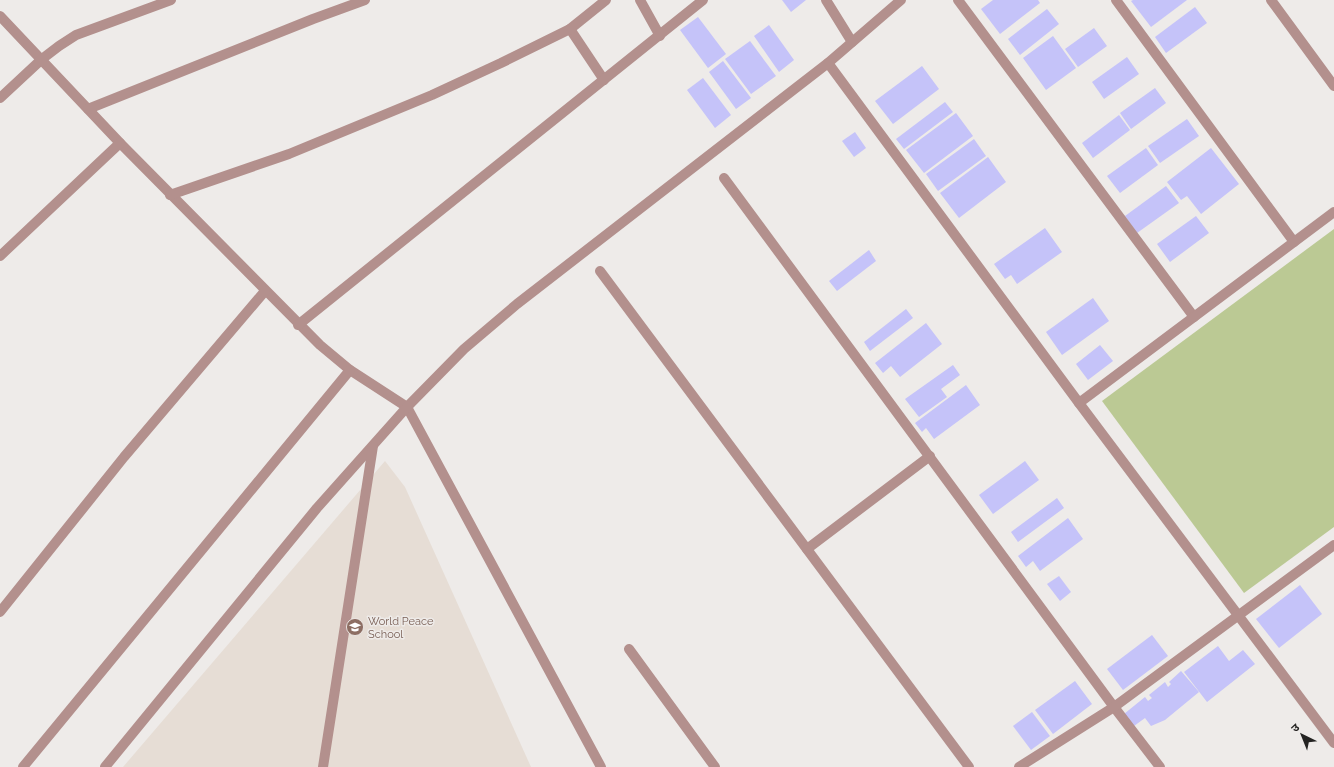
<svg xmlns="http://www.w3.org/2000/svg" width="1334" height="767" font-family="Raleway,'Noto Sans Devanagari',sans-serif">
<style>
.built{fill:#e6ddd5}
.green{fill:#bbc994}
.building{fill:#c5c3f9}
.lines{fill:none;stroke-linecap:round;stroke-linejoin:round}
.minor{stroke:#b3908d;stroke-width:10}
.labels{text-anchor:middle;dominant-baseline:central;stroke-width:3;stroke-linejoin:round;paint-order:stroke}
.education-label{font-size:11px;fill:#785e54;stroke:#eeebe9;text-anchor:start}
</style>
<rect width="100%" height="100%" fill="#eeebe9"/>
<polygon class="built" points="385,461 405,487 531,767 123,767"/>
<polygon class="green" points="1334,229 1334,527 1244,593 1102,401"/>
<g class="building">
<polygon points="782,0 806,0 791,12"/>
<polygon points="993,0 1038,0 1040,3 1000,34 981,9"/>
<polygon points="1133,0 1187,0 1151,27 1131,1"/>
<polygon points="1195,7 1207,23 1166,53 1155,37"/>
<polygon points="1047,9 1059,24 1020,55 1008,39"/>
<polygon points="698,17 726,54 708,68 680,30"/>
<polygon points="769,25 794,60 779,72 754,36"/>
<polygon points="1094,28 1107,46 1078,67 1065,49"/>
<polygon points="1053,36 1076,68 1046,90 1023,58"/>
<polygon points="750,41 776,76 751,94 725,59"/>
<polygon points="1127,57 1139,74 1104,99 1092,82"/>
<polygon points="723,61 751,98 736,109 709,72"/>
<polygon points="922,66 939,89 893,124 875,101"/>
<polygon points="703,78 731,115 715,128 687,90"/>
<polygon points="1155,88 1166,103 1131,129 1120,113"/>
<polygon points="945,102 953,112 904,149 896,139"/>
<polygon points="956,113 973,136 924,173 906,150"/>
<polygon points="1119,115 1130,130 1093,158 1082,143"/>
<polygon points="1187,119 1199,136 1160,163 1148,146"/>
<polygon points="855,132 866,148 854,157 842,141"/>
<polygon points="974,139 986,156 938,191 926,174"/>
<polygon points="1146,148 1158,165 1120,193 1107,176"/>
<polygon points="1211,148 1239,184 1201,214 1187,196 1181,200 1167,182"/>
<polygon points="988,157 1006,182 959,218 940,193"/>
<polygon points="1166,186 1179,203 1137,233 1125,216"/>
<polygon points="1196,216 1209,233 1170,262 1157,244"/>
<polygon points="1045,228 1062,252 1017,284 1011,275 1005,279 994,264"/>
<polygon points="869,250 876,261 837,291 829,281"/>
<polygon points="1093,298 1109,321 1062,355 1046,332"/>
<polygon points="906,309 913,318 870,351 864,342"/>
<polygon points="926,323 942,344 900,377 891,366 883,373 875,363"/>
<polygon points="1100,345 1113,361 1088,380 1076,364"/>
<polygon points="953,365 960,375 941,389 947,397 919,417 905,399"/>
<polygon points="966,385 980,405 934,439 926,428 922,432 915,423"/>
<polygon points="1025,461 1039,480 993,514 979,495"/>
<polygon points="1057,498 1064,508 1018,542 1011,532"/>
<polygon points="1068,518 1083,539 1040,571 1033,561 1026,567 1018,556"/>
<polygon points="1059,576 1071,592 1060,601 1047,584"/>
<polygon points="1300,585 1322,614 1279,648 1256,619"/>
<polygon points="1152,635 1168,656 1123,690 1107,669"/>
<polygon points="1218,646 1229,661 1243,650 1255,664 1207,702 1184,672"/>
<polygon points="1181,671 1199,692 1165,720 1151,726 1145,718 1134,726 1124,714 1145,697 1148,701 1152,698 1149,695 1165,682 1168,687 1171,684 1169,682"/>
<polygon points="1075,681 1092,704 1053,734 1035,710"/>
<polygon points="1032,712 1050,736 1031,750 1013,726"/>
</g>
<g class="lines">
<g class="minor">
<polyline points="640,0 660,36"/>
<polyline points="826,0 852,42"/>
<polyline points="958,0 1194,317"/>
<polyline points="1116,0 1294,242"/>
<polyline points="1271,0 1334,86"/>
<polyline points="0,16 120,143 320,345 350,370 407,407 601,767"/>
<polyline points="570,29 604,80"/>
<polyline points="828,63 1079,403 1334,743"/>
<polyline points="0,98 42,59 59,46 76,35 171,0"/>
<polyline points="88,109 313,19 365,0"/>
<polyline points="724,178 1114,707 1160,767"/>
<polyline points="170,195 289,154 432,95 501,63 570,29 606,0"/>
<polyline points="0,256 120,143"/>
<polyline points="600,271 969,767"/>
<polyline points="298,325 703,0"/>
<polyline points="1079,403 1334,212"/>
<polyline points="807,549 930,456"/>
<polyline points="0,612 124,457 265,291"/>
<polyline points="629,649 715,767"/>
<polyline points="23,767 350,370"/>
<polyline points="105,767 317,508 407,407 464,349 517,304 828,63 901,0"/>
<polyline points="323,767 373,446"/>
<polyline points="1019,767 1114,707 1334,545"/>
</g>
</g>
<defs>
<g id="school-disc" transform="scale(0.9)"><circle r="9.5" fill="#8d6e63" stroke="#eeebe9"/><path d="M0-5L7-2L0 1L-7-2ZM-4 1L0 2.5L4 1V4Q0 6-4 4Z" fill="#fff"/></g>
</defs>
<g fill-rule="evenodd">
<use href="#school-disc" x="355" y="627"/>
</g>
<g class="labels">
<g class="education-label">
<text x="368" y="621">World Peace<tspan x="368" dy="13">School</tspan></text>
</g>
</g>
<g transform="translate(1302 735) rotate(317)" stroke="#eeebe9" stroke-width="3" paint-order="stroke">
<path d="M0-3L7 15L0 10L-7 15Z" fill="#242322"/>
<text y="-6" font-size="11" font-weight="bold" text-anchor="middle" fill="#242322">उ</text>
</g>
</svg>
